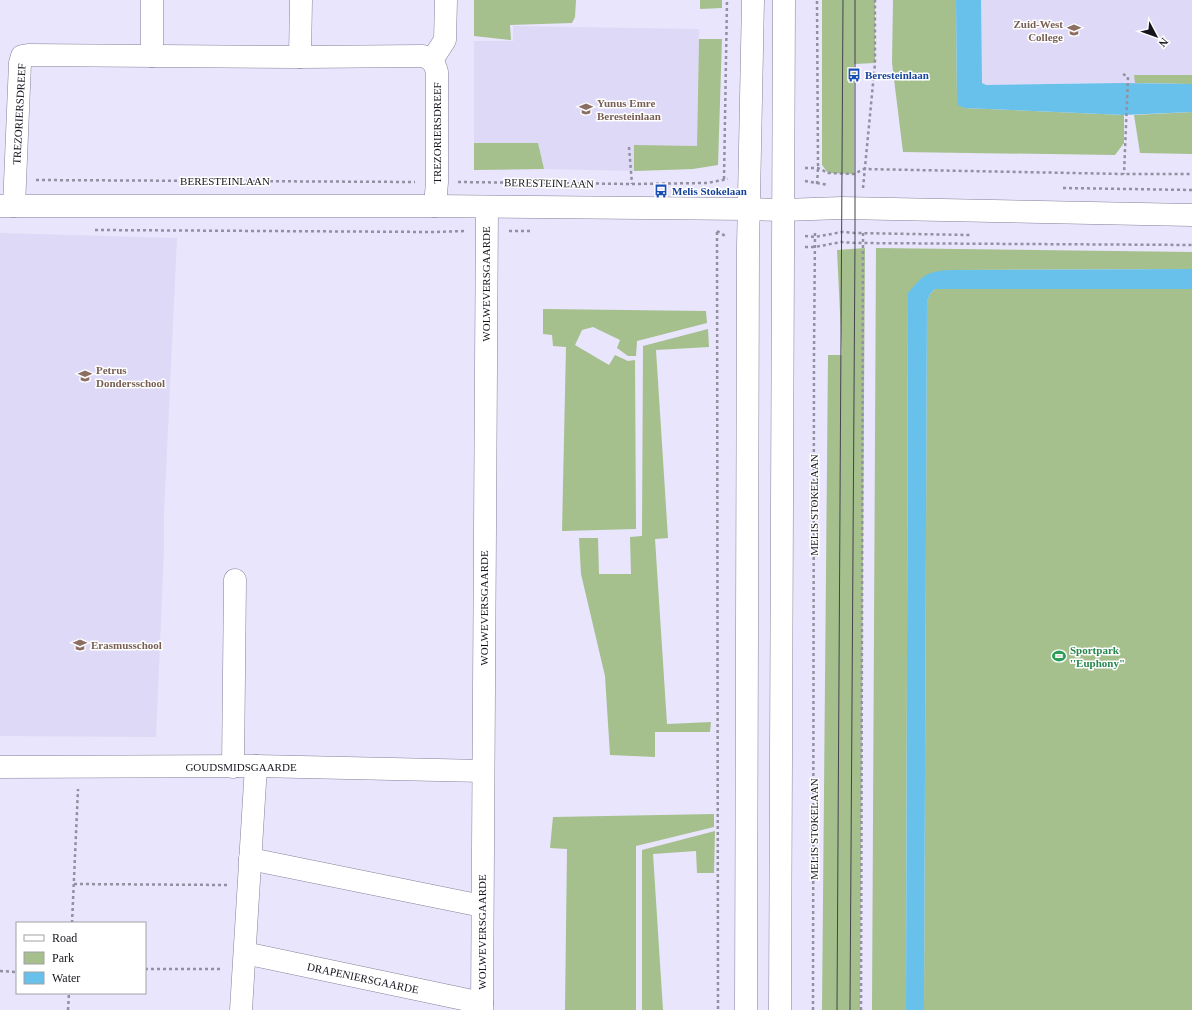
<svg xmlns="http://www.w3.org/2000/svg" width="1192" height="1010" font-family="Georgia,serif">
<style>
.built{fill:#ded9f6}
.green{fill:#a5bf8d}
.water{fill:#68c1ea}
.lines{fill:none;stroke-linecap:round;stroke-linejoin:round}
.minor-casing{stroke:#848099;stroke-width:23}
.path{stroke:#9290a1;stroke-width:2.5;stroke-dasharray:3 3;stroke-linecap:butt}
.minor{stroke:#fff;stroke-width:22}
.tram{stroke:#44434f;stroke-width:1}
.labels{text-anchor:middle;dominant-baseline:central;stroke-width:3;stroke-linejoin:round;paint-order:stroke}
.education-label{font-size:11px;font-weight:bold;fill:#785e54;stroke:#fff;text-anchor:start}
.transit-label{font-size:11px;font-weight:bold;fill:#164399;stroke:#fff;text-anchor:start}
.street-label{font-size:11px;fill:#16151e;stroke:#fff}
.leisure-label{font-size:11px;font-weight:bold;fill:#27864d;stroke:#fff;text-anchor:start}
</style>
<rect width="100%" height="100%" fill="#e9e5fc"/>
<g class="built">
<polygon points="956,0 1192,0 1192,84 1122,83 991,85 986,85 982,83 957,84"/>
<polygon points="513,26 699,29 697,146 693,169 634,171 544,169 474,170 474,41 513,41"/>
<polygon points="0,233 177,238 164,514 164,551 156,737 0,736"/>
</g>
<g class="green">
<polygon points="474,0 576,0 575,17 572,23 510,25 511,40 474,36"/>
<polygon points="700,0 722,0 722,8 700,9"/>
<polygon points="822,0 875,0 875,63 854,64 854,174 828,173 822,165"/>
<polygon points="893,0 956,0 957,100 959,105 964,108 1124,115 1124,143 1115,155 903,152 892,63"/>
<polygon points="699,39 722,39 718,165 693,169 634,171 634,145 697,146"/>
<polygon points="1134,75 1192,75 1192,84 1135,83"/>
<polygon points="1192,112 1192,154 1140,153 1134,115"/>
<polygon points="474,143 538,143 544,169 474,170"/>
<polygon points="865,248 860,1010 822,1010 828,355 842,355 837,250"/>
<polygon points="876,248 1192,252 1192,269 951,270 908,293 906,1010 872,1010"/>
<polygon points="935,289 1192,289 1192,1010 924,1010 927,302 930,294"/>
<polygon points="543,309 706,311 707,323 637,341 636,356 628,356 617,348 620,340 593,327 582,330 575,345 609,365 615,355 628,361 635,360 636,529 562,531 566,347 553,346 552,335 543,334"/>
<polygon points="708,329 709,347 656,350 668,538 655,539 667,724 711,722 710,732 655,732 655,757 610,755 605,676 581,574 579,538 598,538 599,574 631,574 630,537 642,536 643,346"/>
<polygon points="714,814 714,827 636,846 636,1010 565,1010 567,849 550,848 553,817"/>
<polygon points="715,831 714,873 697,873 696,851 653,854 663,1010 642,1010 642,850"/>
</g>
<g class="water">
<polygon points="956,0 981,0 982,83 986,85 1122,83 1192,84 1192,112 1124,115 964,108 958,105 957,100"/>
<path d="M1192,269v20h-257l-5,5 -3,8 -3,708h-18l2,-717c15,-18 19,-22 43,-23z"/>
</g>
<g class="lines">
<g class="minor-casing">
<g id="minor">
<polyline points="152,0 152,56"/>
<polyline points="300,57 301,0"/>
<polyline points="432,60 445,40 446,0"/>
<polyline points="0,206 435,206 749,209 783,210 842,208 1192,215"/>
<path d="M14,206l6,-143 2,-7 6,-1 272,2 123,-1c9,3 12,8 14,16v110l-2,24"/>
<polyline points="0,767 256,766 483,771"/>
<polyline points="233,767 235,580"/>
<polyline points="250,859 482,906"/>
<polyline points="245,953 482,1003"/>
<polyline points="241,1010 256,766"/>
<polyline points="482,1010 487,207"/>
<polyline points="746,1010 748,247 753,0"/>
<polyline points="780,1010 784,0"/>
</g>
</g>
<g class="path">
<polyline points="1123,74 1128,77 1124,174"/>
<polyline points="629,147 632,184"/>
<polyline points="805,168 818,168 828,173 854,174 864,169 1124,174 1192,174"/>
<polyline points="724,179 727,0"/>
<polyline points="36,180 415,182"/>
<polyline points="805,181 828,185"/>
<polyline points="458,182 632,184 707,183 728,179"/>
<polyline points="817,184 818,168 817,0"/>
<polyline points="863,188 875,63 875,0"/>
<polyline points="1063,188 1192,190"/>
<polyline points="95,230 434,232 466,231"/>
<polyline points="509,231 530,231"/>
<polyline points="717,231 727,237"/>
<polyline points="717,232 718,1010"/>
<polyline points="805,236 815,237 842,232 855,233 970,235"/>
<polyline points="805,247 815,247 841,242 855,243 1192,245"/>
<polyline points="74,884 227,885"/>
<polyline points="72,923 78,789"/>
<polyline points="145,969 223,969"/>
<polyline points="0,971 17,972"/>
<polyline points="68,1010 69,993"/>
<polyline points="813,1010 814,355 815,231"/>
<polyline points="861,1010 863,233"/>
</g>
<use href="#minor" class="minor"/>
<g class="tram">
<polyline points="837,1010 843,0"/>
<polyline points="850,1010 855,243 855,0"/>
</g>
</g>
<defs>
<g id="school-bare" transform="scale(1.08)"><path d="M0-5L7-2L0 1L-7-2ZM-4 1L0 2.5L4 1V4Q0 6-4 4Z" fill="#8d6e63" stroke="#fff" stroke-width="2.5" paint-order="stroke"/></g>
<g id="bus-bare" transform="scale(1.08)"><path d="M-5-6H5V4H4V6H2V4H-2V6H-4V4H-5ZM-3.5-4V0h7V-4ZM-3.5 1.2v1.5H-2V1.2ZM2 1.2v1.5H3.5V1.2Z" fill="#1a4fb4" stroke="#fff" stroke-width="2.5" paint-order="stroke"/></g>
<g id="stadium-bare" transform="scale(1.08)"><path d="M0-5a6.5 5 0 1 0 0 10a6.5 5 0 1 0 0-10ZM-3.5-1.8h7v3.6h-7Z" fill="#2e9e5b" stroke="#fff" stroke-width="2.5" paint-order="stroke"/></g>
</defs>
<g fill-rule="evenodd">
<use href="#school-bare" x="1074" y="30"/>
<use href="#bus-bare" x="854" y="75"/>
<use href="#school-bare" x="586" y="109"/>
<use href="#bus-bare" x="661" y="191"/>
<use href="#school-bare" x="85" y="376"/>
<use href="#school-bare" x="80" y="645"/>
<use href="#stadium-bare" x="1059" y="656"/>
</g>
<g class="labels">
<g class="education-label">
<text x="1063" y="24" text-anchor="end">Zuid-West<tspan x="1063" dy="13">College</tspan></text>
<text x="597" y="103">Yunus Emre<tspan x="597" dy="13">Beresteinlaan</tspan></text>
<text x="96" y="370">Petrus<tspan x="96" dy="13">Dondersschool</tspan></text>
<text x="91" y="645">Erasmusschool</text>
</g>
<g class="transit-label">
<text x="865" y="75">Beresteinlaan</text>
<text x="672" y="191">Melis Stokelaan</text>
</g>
<g class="street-label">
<text transform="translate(19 114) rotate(-87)">TREZORIERSDREEF</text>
<text transform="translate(437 133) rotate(-90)">TREZORIERSDREEF</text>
<text x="225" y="181">BERESTEINLAAN</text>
<text transform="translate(549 183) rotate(1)">BERESTEINLAAN</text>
<text transform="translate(486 284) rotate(-90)">WOLWEVERSGAARDE</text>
<text transform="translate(814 505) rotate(-90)">MELIS STOKELAAN</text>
<text transform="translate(484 608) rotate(-90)">WOLWEVERSGAARDE</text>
<text x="241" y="767">GOUDSMIDSGAARDE</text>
<text transform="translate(814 829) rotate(-90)">MELIS STOKELAAN</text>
<text transform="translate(482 932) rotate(-90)">WOLWEVERSGAARDE</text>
<text transform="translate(363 978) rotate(12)">DRAPENIERSGAARDE</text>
</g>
<g class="leisure-label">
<text x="1070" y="650">Sportpark<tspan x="1070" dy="13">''Euphony"</tspan></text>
</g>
</g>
<rect x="16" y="922" width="130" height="72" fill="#ffffff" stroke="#a2a1a5"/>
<rect x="24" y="935" width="20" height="6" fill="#ffffff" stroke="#a2a1a5"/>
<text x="52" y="942" font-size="12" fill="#16151e">Road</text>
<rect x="24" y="952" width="20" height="12" fill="#a5bf8d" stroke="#a2a1a5"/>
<text x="52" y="962" font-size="12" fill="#16151e">Park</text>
<rect x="24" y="972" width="20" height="12" fill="#68c1ea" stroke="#a2a1a5"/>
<text x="52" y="982" font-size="12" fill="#16151e">Water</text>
<g transform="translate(1156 36) rotate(131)" stroke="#ffffff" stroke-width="3" paint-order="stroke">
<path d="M0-3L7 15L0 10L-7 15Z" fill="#16151e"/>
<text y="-6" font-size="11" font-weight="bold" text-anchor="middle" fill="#16151e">N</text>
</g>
</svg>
